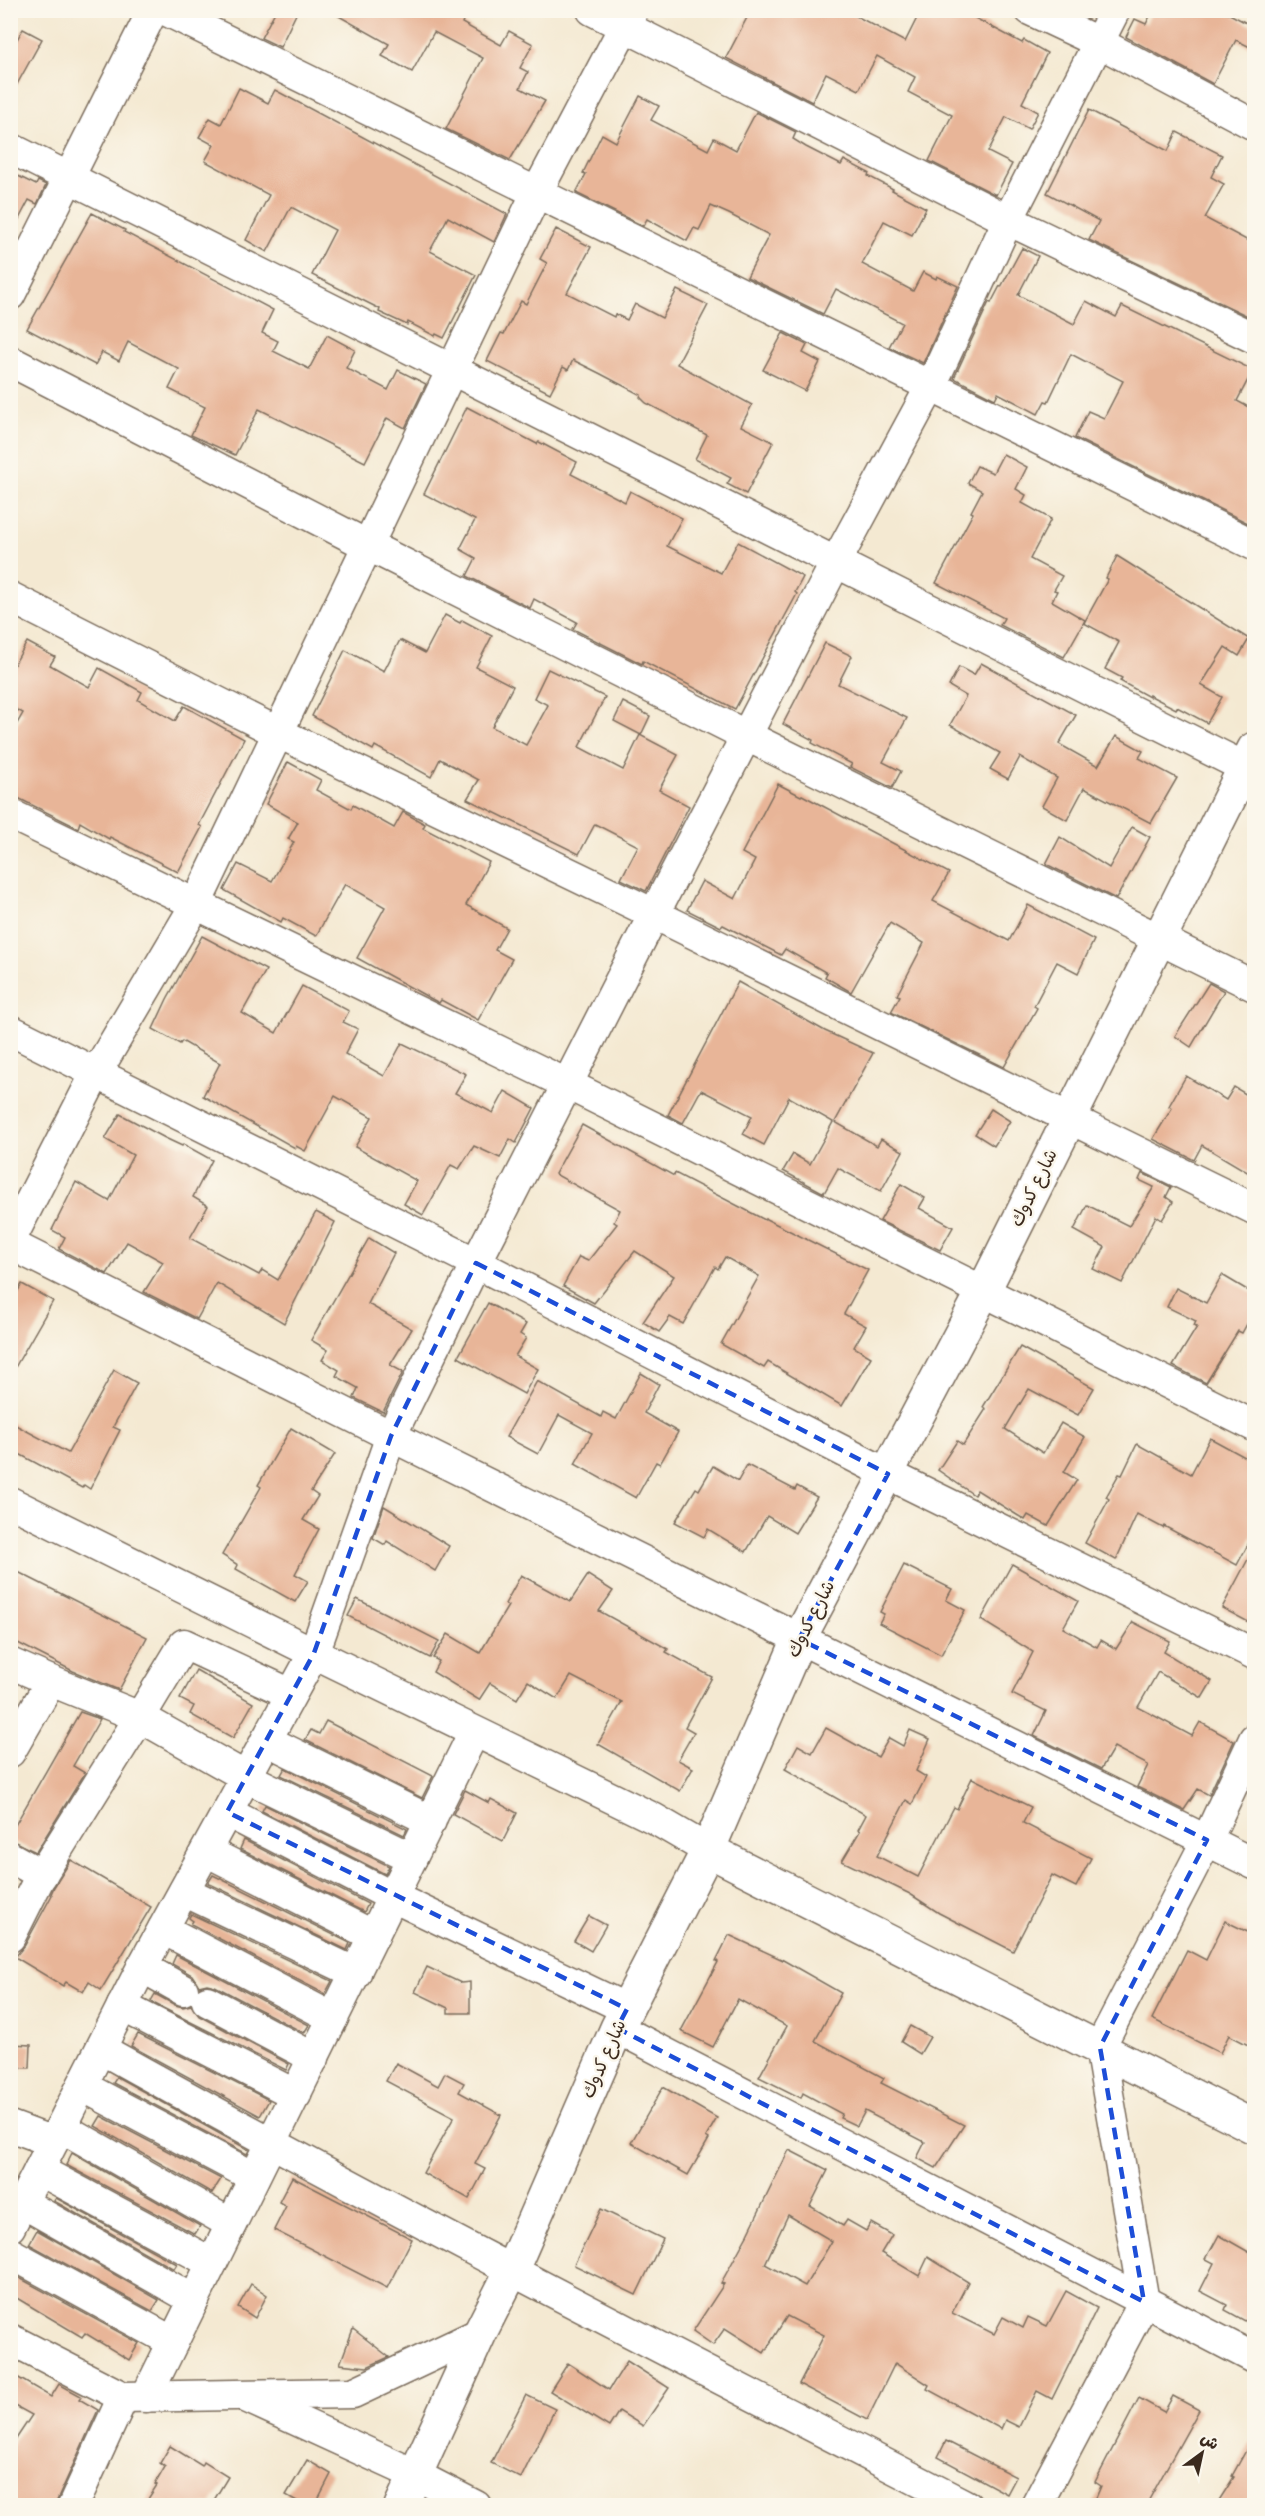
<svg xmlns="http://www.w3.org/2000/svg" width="1265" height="2516" font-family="Pangolin,'Playpen Sans Arabic',sans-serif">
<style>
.building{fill:#e8b598;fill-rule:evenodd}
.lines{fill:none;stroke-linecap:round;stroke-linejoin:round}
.street-casing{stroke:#7c6d5d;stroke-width:33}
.secondary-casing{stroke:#7c6d5d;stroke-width:36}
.street{stroke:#fff;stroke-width:30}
.secondary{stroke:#fff;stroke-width:33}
.marked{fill:none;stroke:#1d4ed8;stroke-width:4.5;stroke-dasharray:12 8;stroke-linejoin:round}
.labels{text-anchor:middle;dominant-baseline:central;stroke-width:5;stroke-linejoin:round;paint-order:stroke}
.street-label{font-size:18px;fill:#3b2a1e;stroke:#fbf7ec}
</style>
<rect width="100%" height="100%" fill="#fbf7ec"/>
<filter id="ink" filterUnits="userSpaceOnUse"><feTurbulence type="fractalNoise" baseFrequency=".0167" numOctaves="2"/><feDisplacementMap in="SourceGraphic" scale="12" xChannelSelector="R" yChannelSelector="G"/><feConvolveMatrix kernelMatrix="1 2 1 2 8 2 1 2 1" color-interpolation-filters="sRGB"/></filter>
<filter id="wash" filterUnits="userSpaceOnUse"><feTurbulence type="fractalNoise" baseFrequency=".008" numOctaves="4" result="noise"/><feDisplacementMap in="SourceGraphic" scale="24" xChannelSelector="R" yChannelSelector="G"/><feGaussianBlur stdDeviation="1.35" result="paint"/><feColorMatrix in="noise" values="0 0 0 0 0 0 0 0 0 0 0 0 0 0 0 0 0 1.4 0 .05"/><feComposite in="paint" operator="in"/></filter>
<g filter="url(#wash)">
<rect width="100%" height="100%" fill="#f4e9d2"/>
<g id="blocks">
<g class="building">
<polygon points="276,10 298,10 280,47 261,38"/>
<polygon points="328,10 467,10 462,23 501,45 509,31 533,44 520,68 528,72 520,88 545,101 510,160 446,129 483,58 434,32 412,72 382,56 389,44"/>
<polygon points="751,10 845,10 905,42 921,10 960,10 1022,43 1024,40 1047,53 1022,103 1038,112 1029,129 1006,117 988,152 1012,164 996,195 929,161 952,115 908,92 915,77 877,56 859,90 826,73 812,102 726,58"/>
<polygon points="1153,10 1222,10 1254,27 1254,49 1236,40 1213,84 1126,37 1135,19 1146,24"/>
<polygon points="23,29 42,39 10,97 10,52"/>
<polygon points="239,88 268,103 275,90 507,214 494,242 448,217 430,251 476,275 444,338 436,334 435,336 408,322 407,325 379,312 380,309 312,275 335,230 291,207 267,252 246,240 269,195 205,161 214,145 199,137 210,118 221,124"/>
<polygon points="640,96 659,106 651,120 708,150 714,138 736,150 756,112 796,132 793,139 806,147 841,165 844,160 869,173 868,176 893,189 892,190 926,208 912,235 884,221 862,264 913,291 923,272 936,279 937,276 958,286 923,363 889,347 902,323 836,289 823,314 747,277 769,235 729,214 711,206 699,230 694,228 687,241 647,219 643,226 576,193 586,174 583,173 602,134 616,142"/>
<polygon points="1089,110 1168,151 1177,132 1222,155 1211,177 1224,184 1205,218 1254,244 1254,319 1089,240 1099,221 1047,193"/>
<polygon points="10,172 36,185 38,181 46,185 37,204 29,200 10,236"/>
<polygon points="92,213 125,230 124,232 273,310 262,333 278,341 273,351 309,369 327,335 355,350 346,368 388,390 398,370 426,384 405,428 387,418 365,462 259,409 235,455 191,435 205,407 169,389 179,369 128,342 119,361 102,352 95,365 27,329"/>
<polygon points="556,229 591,247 567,293 614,317 615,314 627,320 635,304 662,318 677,290 708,305 677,364 752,405 741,426 773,442 746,494 727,484 731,478 695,459 707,435 646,403 640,397 641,395 599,373 573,360 568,370 563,367 550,393 487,361 501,333 504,334 521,301 526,304 547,263 540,259"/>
<polygon points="1022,248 1038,256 1018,295 1074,324 1086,301 1116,317 1122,306 1253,370 1237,401 1254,410 1254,526 1075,438 1088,411 1104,418 1123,381 1071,354 1048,402 1045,401 1038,414 998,393 995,399 954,378 989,302 991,303 1000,286 1001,287"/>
<polygon points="783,333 807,345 803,353 820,362 805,391 763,370"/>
<polygon points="467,407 537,444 539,442 577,462 571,474 625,502 630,491 682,518 667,546 721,573 738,542 803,577 795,592 797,594 735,709 643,661 642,664 573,629 577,622 534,599 530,608 467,576 476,558 460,549 475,520 424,494"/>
<polygon points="1003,454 1027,467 1016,489 1026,495 1022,503 1051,519 1030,559 1062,576 1054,590 1057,591 1052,601 1085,620 1064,657 1000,625 1004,618 936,583 973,513 971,512 982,491 968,483 977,466 993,473"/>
<polygon points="1117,556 1249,639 1239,656 1225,647 1201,685 1222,697 1207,723 1177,707 1176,709 1149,695 1149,697 1120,681 1122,678 1105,669 1119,642 1084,623 1108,579 1106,578"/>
<polygon points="445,615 460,623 462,620 492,636 476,667 513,686 492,727 526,745 548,705 534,698 548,669 605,697 579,747 623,770 640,735 678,755 659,790 689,806 646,891 621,879 638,846 595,824 579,854 467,799 479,780 440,759 431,777 375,746 373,750 312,716 345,650 384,671 400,640 425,653"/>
<polygon points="27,642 55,657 50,665 89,687 99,668 142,692 138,700 175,721 184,706 244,739 199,825 202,827 178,872 110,837 109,839 80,822 78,828 10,794 10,736 23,713 10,706 10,672"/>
<polygon points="825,643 852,656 838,684 907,718 883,762 901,771 892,788 850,767 852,764 812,743 813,740 783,724"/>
<polygon points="981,663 1076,715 1059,744 1098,766 1116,736 1143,751 1139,758 1177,778 1151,823 1084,788 1067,820 1042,806 1057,778 1020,757 1008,779 990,769 1000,753 950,725 966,696 949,686 959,667 974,675"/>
<polygon points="623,702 650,716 641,735 614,721"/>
<polygon points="288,762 321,780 316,790 351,809 353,805 394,828 403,812 425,824 423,828 489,862 466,905 507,928 495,950 512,959 478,1020 441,1000 439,1003 428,997 357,958 385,907 345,884 316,936 283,918 281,922 224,890 238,864 272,881 294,842 288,839 298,822 266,804"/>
<polygon points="778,784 801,796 802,795 949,873 933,901 1009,941 1028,905 1094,940 1078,973 1057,962 1034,1006 1037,1008 1004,1067 891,1012 900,996 897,995 924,943 890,923 851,992 825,977 827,973 785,949 781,955 723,925 721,927 687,910 702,881 735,899 755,860 742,853"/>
<polygon points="1132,827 1150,837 1116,899 1046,864 1060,837 1109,868"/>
<polygon points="202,936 266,970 242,1013 276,1033 302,986 349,1011 343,1022 358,1029 345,1054 384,1076 402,1043 466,1074 455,1093 493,1113 505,1091 534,1108 516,1143 510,1139 500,1158 474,1146 459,1169 451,1165 423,1215 404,1204 417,1181 355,1147 372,1117 335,1096 305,1151 296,1146 295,1148 203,1096 220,1063 182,1041 180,1044 153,1029 167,999"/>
<polygon points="738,982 825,1031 873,1053 835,1122 877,1146 881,1139 903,1151 881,1191 838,1168 824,1193 783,1171 793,1154 810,1164 833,1122 789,1097 764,1145 743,1134 752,1116 701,1090 683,1123 668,1115"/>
<polygon points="1209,983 1224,991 1191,1047 1175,1036"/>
<polygon points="1186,1076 1226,1100 1234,1087 1254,1099 1254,1176 1202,1145 1194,1160 1153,1139 1172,1108 1169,1106"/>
<polygon points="991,1109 1010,1121 994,1146 975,1134"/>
<polygon points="120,1114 165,1138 182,1146 183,1144 212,1160 193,1197 208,1206 190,1238 259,1275 262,1270 278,1280 316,1212 335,1222 284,1323 217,1283 197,1319 144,1292 163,1262 127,1242 107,1274 59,1249 65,1237 52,1230 76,1182 109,1201 133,1155 105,1139"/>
<polygon points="582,1125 674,1176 675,1173 765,1220 766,1219 868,1270 844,1314 866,1326 854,1347 871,1357 842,1406 768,1362 764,1368 721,1344 759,1276 725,1257 718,1269 715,1267 683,1324 670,1317 659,1332 643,1322 674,1276 635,1251 594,1303 563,1286 579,1257 588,1261 617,1224 614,1222 620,1210 555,1174"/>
<polygon points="1142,1173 1171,1187 1166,1197 1173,1202 1162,1220 1156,1216 1122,1283 1093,1269 1105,1247 1074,1230 1087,1205 1129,1226 1154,1187 1139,1180"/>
<polygon points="901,1184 925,1198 919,1208 953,1227 940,1250 880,1221"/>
<polygon points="369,1238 394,1253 368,1304 412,1329 390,1365 403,1372 383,1412 354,1398 358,1388 336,1376 339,1370 322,1360 328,1350 311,1340"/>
<polygon points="1222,1275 1254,1294 1254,1311 1242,1333 1238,1331 1206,1383 1173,1366 1197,1327 1194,1326 1196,1321 1167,1307 1176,1288 1206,1303"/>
<polygon points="22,1284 53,1301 10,1376 10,1304"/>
<polygon points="488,1303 526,1324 520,1334 526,1338 515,1356 538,1369 524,1394 458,1357"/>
<polygon points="1020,1347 1094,1388 1078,1415 1029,1389 1005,1429 1043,1453 1061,1423 1085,1437 1064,1472 1077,1480 1048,1526 1028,1515 1025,1520 977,1490 974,1495 938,1470 957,1441 963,1445 986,1409 983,1407"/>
<polygon points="114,1370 137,1383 113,1427 120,1430 90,1489 84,1485 82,1488 10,1449 10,1422 68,1453"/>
<polygon points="641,1373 659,1384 644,1413 678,1432 660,1464 656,1462 636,1498 575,1464 592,1433 559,1415 538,1454 506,1437 537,1381 601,1417 603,1412 616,1419"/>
<polygon points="291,1428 335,1454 311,1491 318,1496 303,1520 319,1529 295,1574 308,1581 295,1602 236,1569 238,1565 222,1555 261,1487 258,1485"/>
<polygon points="1210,1438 1254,1462 1254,1533 1237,1565 1164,1526 1163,1528 1137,1514 1116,1560 1085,1543 1109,1499 1106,1497 1119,1474 1122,1475 1137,1444 1191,1474"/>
<polygon points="747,1465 795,1490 797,1486 817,1497 795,1533 767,1516 746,1552 708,1529 704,1537 675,1522 696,1488 699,1490 713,1466 738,1481"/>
<polygon points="384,1506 449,1546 435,1571 387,1541 385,1545 373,1538"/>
<polygon points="1254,1548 1254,1625 1222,1608"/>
<polygon points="1012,1564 1078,1601 1063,1628 1097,1647 1101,1640 1116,1649 1133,1622 1170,1641 1164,1652 1212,1681 1202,1698 1158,1672 1138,1707 1192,1736 1200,1722 1234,1741 1209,1795 1198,1789 1184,1810 1137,1787 1148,1765 1114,1747 1101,1769 1034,1736 1046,1711 1012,1694 1033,1652 981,1620"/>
<polygon points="904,1565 952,1589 946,1600 965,1610 941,1655 879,1623 884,1614 880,1612"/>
<polygon points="10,1568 147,1637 119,1690 73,1671 10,1639"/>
<polygon points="521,1575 570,1602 588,1575 613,1591 599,1611 668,1649 666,1652 712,1677 685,1727 694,1732 678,1760 693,1768 680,1791 598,1744 622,1702 571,1676 557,1699 528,1681 517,1699 490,1683 479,1700 433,1672 439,1661 433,1658 448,1634 480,1653 508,1606 505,1604"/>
<polygon points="357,1599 439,1641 430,1658 348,1616"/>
<polygon points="196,1670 253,1703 233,1738 190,1714 194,1706 180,1699"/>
<polygon points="80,1712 100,1719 73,1766 85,1773 36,1852 10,1840 10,1834"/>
<polygon points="326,1721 433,1776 422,1798 305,1740 311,1730 319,1734"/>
<polygon points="826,1728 878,1757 889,1738 903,1746 910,1730 930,1739 916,1771 926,1777 912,1804 906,1800 877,1856 918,1877 954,1807 957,1809 972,1778 1031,1807 1023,1823 1091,1858 1076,1887 1052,1875 1013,1951 939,1913 910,1894 842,1861 860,1831 858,1830 866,1815 785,1769 798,1745 812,1753"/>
<polygon points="285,1768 407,1829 404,1835 281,1775"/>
<polygon points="465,1790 489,1803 491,1799 517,1813 503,1841 453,1814"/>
<polygon points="265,1805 389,1866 385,1874 262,1811"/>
<polygon points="244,1840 368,1904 364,1912 240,1849"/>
<polygon points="71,1860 151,1907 101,1990 89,1982 83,1992 66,1982 63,1986 15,1957 25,1945 52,1895 51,1894 54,1887"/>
<polygon points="213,1875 350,1943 347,1950 208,1883"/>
<polygon points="191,1914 332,1981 325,1994 191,1924 193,1921 189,1918"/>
<polygon points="589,1916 606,1925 591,1951 574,1941"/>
<polygon points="1225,1921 1254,1935 1254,2048 1229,2035 1220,2053 1152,2019 1187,1950 1206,1960"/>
<polygon points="729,1935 783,1960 841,1993 815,2041 884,2078 881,2083 964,2125 936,2168 917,2158 925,2142 865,2111 857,2126 840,2118 842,2114 803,2093 801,2098 759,2077 787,2026 738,1999 713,2047 681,2031 718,1962 716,1961"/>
<polygon points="176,1955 309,2025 304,2033 215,1986 207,1984 199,1986 192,1975 172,1964"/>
<polygon points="427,1967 461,1983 470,1982 470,2013 448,2013 448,2008 415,1992"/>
<polygon points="155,1994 175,2005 183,2007 191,2005 199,2016 289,2064 286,2070 155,2004 151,2001"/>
<polygon points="910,2026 930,2037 920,2054 901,2042"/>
<polygon points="138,2034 269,2100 260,2116 131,2046"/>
<polygon points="10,2044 31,2045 30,2068 10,2067"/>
<polygon points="396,2063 438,2086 445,2073 464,2083 459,2092 501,2115 475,2164 485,2169 469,2199 423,2173 454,2117 386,2081"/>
<polygon points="117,2077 249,2150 247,2154 113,2083"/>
<polygon points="663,2087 717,2118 706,2137 709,2139 688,2175 631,2143"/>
<polygon points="101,2116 221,2179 212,2193 95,2126"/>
<path d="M789,2150l39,20 -18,36 33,20 4,-6 19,11 5,-8 21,12 -11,18 38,23 9,-19 40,25 -16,31 42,21 9,-17 20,11 5,-11 19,9 19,-35 31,17 -45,91 -15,-8 -18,36 -14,-7 -4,9 -74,-40 2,-4 -34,-22 -28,57 -68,-36 25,-49 -37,-19 -23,37 -39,-25 -12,17 -20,-14 31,-47 -3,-1 27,-49zM788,2215l44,26 -27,45 -40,-22z"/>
<polygon points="72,2153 200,2226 195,2234 66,2165"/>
<polygon points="292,2177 412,2239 387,2288 274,2230 286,2206 279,2202"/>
<polygon points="56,2198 177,2264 174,2269 54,2201"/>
<polygon points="601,2209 663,2239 636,2295 574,2265"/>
<polygon points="37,2230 159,2300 152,2311 29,2244"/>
<polygon points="1219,2235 1254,2255 1254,2309 1247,2322 1225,2310 1227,2305 1200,2291 1214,2263 1206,2259"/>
<polygon points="12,2274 139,2343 129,2360 85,2333 82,2337 10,2294"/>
<polygon points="251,2284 267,2295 255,2318 238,2307"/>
<polygon points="353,2329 389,2357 367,2367 340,2364"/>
<polygon points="627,2361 669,2388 643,2426 619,2411 609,2427 550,2391 568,2363 609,2390"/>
<polygon points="10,2373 51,2397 59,2384 81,2396 79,2399 98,2410 55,2505 20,2505 10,2499 10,2448 32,2415 10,2403"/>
<polygon points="526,2395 555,2409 521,2478 491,2463"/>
<polygon points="1173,2396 1199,2410 1146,2505 1093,2505 1101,2486 1095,2482 1139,2398 1164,2412"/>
<polygon points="1254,2436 1254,2505 1216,2505 1234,2477 1232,2476"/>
<polygon points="946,2441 1016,2477 1007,2494 938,2457"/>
<polygon points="170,2446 202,2466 204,2462 228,2477 211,2505 144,2505 157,2485 155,2484 165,2467 160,2463"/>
<polygon points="307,2460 331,2474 315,2505 304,2505 286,2495"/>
</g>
</g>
</g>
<g filter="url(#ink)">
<use href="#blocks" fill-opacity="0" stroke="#7c6d5d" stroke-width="1.5"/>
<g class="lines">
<g class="street-casing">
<g id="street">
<polyline points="165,10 1254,545"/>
<polyline points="592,10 1008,220 1254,338"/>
<polyline points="1030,10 1098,42 1254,125"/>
<polyline points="10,148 1254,772"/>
<polyline points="10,295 153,10"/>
<polyline points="10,361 369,546 747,736 1254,986"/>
<polyline points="10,597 279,733 654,914 1254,1209"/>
<polyline points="10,814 567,1084 1254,1426"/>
<polyline points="10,1030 476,1263 888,1474 1254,1654"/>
<polyline points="10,1241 96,1073 196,904 536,194 633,10"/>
<polyline points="10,1244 391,1436 1254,1864"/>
<polyline points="10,1502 314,1653 653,1818 708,1850"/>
<polyline points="10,1663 51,1681 10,1752"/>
<polyline points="291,1694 184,1644 140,1717 246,1777 412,1858"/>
<polyline points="266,1740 431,1821"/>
<polyline points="227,1812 393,1897 627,2009"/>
<polyline points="206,1851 374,1936"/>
<polyline points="10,1857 42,1875"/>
<polyline points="184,1891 356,1973"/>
<polyline points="163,1929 333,2018"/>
<polyline points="10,1937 39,1879 140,1717 51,1681"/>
<polyline points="142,1967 183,1990"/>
<polyline points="207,2001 314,2058"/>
<polyline points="122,2006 296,2095"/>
<polyline points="617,2028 1254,2358"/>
<path d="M101,2049c285,159 575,307 866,457"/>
<polyline points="82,2086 254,2177"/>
<polyline points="10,2126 53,2142"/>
<polyline points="61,2127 231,2224"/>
<polyline points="39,2170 212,2263"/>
<polyline points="23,2203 194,2300"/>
<polyline points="10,2227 142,1967 314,1653 391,1436 476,1263 654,914 836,562 931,386 1008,220 1115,10"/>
<polyline points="10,2253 173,2342"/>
<polyline points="10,2339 123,2397 353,2393 480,2333"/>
<polyline points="146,2397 474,1732"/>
<polyline points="248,2398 414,2474 476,2506"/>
<polyline points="73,2506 123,2397"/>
<polyline points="1036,2506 1144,2302 1100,2047 1207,1840 1254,1739"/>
</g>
</g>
<g class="secondary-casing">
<g id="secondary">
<polyline points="708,1850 1254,2127"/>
<polyline points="401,2506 480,2333 511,2272 617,2028 708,1850 799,1639 983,1292 1254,749"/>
</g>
</g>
<use href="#street" class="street"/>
<use href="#secondary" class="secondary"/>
</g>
</g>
<path class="marked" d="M476,1263l412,211 -89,165 408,201 -107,207 44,255 -527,-274 10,-19 -400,-197 87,-159 77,-217z"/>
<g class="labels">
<g class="street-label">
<text transform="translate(1034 1188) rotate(-64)">شارع كدوك</text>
<text transform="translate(811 1619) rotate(-63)">شارع كدوك</text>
<text transform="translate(604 2059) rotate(-66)">شارع كدوك</text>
</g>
</g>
<rect width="1265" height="2516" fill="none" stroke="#fbf7ec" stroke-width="36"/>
<g transform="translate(1202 2453) rotate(33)" stroke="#fbf7ec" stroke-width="4.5" paint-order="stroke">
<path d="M0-4.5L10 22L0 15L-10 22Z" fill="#3b2a1e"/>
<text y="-9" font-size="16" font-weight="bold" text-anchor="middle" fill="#3b2a1e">ش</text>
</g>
</svg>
